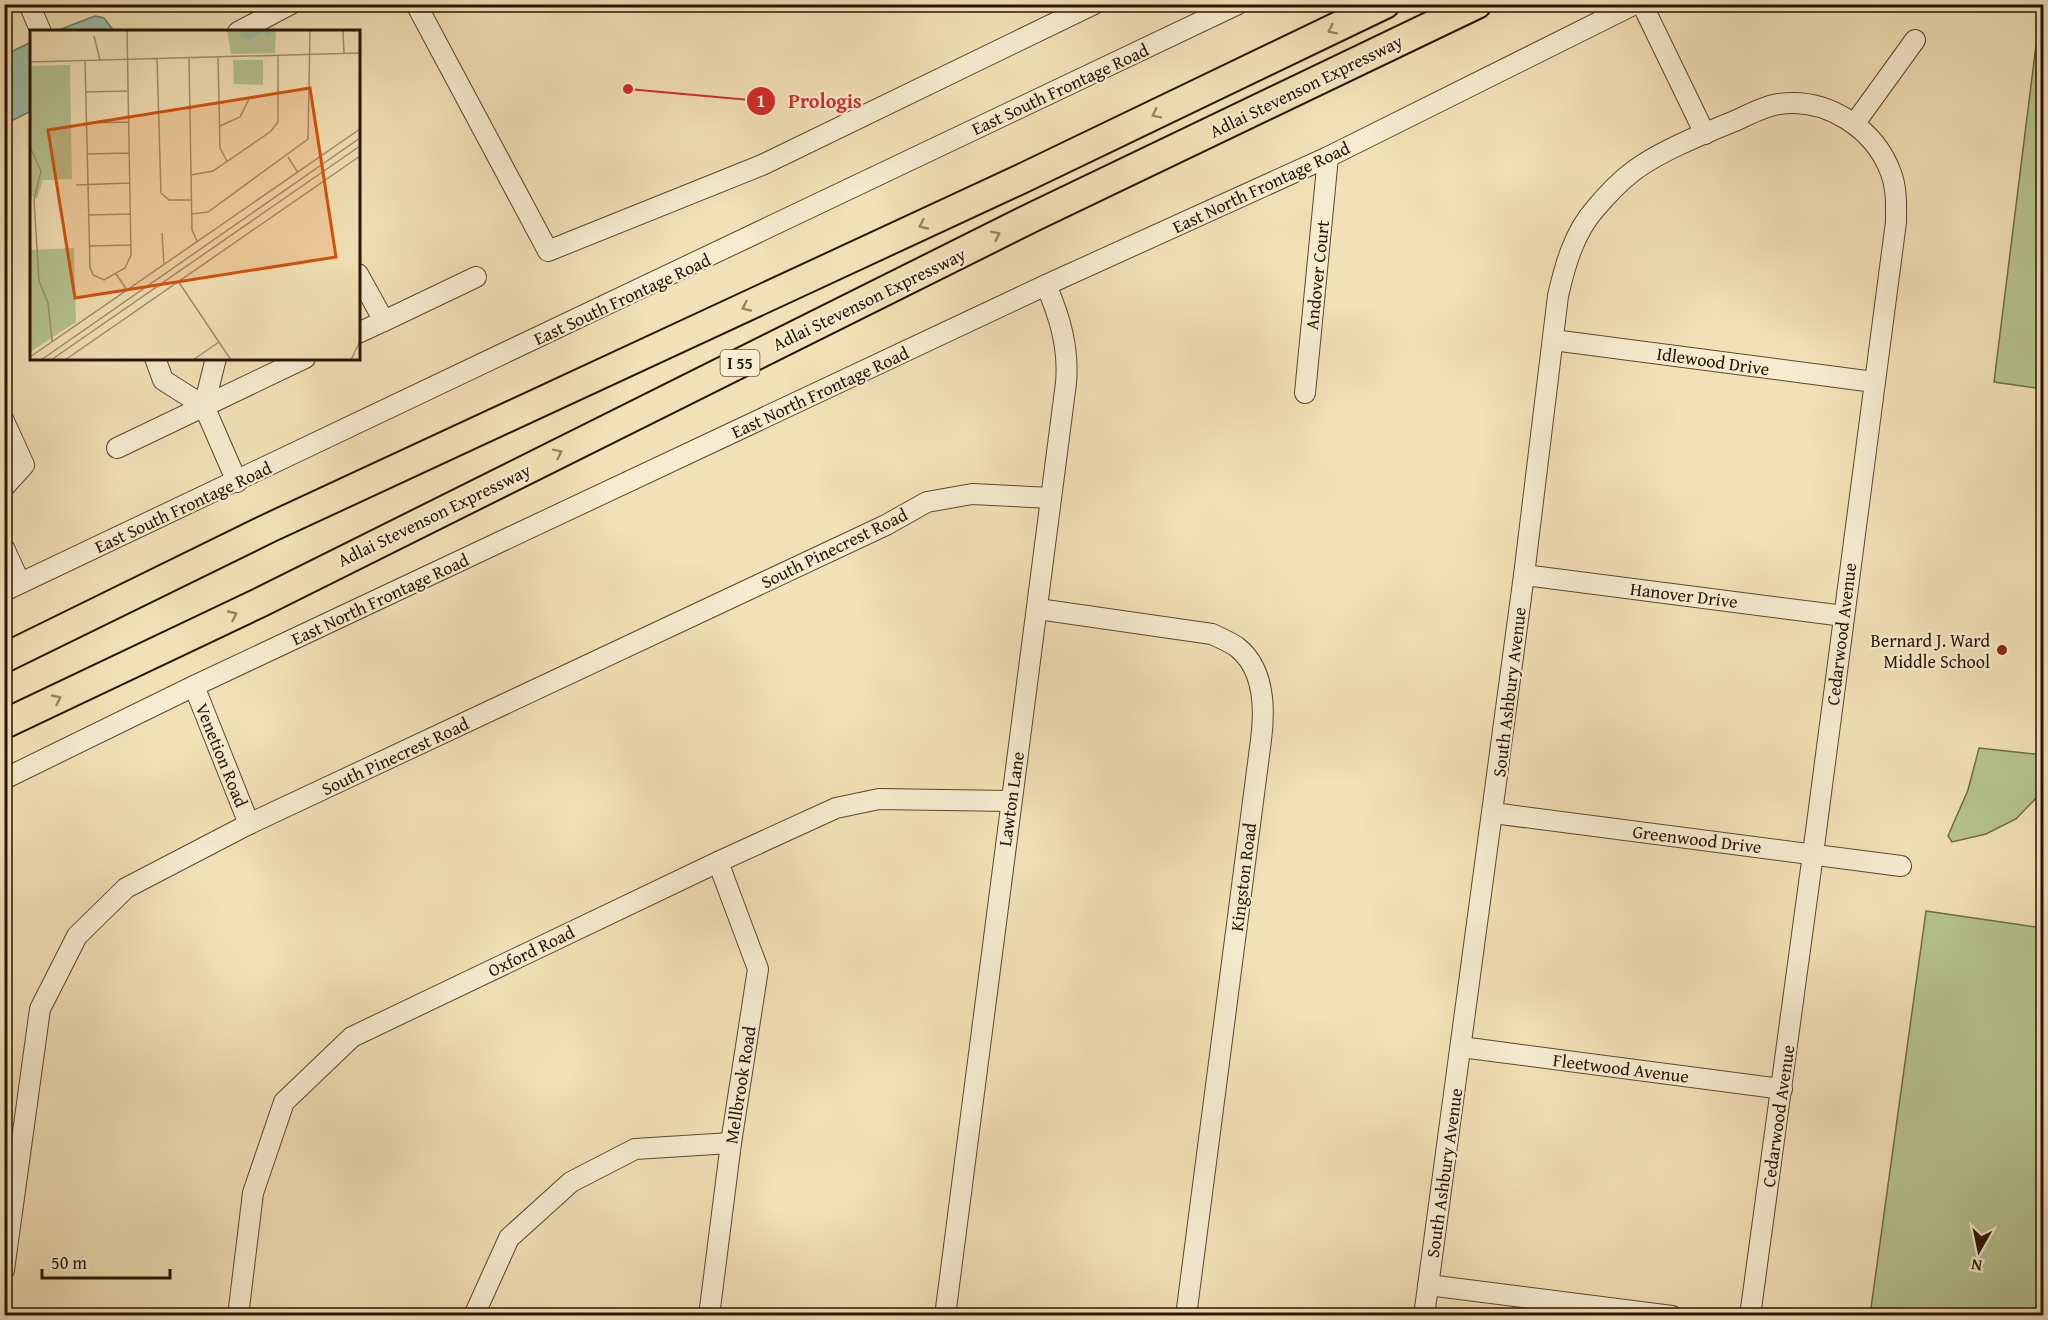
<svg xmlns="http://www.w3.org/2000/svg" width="2048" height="1320" font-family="'Gentium Book Plus',serif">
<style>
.green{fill:#b6c491;stroke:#6f6c4a;stroke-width:1.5}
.water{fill:#9cbea8;stroke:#6e7a66;stroke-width:1.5}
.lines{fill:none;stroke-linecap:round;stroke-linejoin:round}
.minor-casing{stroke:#5a482f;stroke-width:22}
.highway-casing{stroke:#281502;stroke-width:32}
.minor{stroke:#f7ecd0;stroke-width:20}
.highway{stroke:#f2e1b6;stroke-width:28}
.oneway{stroke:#978565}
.poi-dot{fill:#8f2418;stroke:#f7ecd0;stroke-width:2}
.labels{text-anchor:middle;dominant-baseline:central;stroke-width:4.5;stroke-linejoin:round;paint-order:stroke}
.shield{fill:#f7ecd0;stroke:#665640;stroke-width:1.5}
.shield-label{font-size:16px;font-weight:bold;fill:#281502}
.street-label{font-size:18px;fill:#281502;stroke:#f7ecd0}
.poi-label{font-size:18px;fill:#281502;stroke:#f7ecd0;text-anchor:end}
.inset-road{fill:none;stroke:#a18f6e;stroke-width:1.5}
.view{fill:#d5520b;fill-opacity:0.15;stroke:#d5520b;stroke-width:3}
.inset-edge{fill:none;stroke:#281502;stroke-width:3}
.leader{fill:none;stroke:#d62828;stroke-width:2}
.callout-dot{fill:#d62828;stroke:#f7ecd0;stroke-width:2}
.mark-label{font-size:18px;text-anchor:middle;font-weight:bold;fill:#fff}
.callout-label{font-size:20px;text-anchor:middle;font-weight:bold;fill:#d62828;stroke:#f7ecd0;stroke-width:4.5;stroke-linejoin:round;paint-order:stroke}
</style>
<rect width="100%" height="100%" fill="#f2e1b6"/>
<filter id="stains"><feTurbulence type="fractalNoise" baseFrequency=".00333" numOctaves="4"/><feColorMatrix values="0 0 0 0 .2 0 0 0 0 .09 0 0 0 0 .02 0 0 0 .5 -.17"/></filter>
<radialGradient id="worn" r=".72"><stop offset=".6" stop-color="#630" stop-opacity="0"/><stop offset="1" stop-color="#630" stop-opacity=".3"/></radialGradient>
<g class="green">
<polygon points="2041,5 2044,5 2043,389 1994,382"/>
<polygon points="1979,748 2043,755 2043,785 2039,795 2016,819 1986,834 1952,842 1948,836 1968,790"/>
<polygon points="1926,911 2043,928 2043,1315 1870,1315"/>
</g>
<g class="water">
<polygon points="95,16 104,18 114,31 56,31"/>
<polygon points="31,42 31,111 5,124 5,55"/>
</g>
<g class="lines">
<g class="minor-casing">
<g id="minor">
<polyline points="29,4 41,32"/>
<polyline points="416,4 548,251 762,165 1094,4"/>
<polyline points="1642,4 1705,134"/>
<polyline points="238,32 291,4"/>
<polyline points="1855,123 1915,40"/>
<polyline points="358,274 384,321 358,333"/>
<polyline points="384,321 476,277"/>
<polyline points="1553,340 1874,382"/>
<polyline points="155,358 163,380 204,406 237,482"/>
<polyline points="1305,393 1328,157"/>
<polyline points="204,406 216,358"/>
<polyline points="4,421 24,465 4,487"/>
<polyline points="117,448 305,358"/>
<polyline points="4,548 20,583"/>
<polyline points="1524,575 1844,616"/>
<polyline points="4,591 1238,4"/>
<path d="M1038,609l174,25c8,4 18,8 25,13 28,22 28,62 24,93l-75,576"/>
<polyline points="194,686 249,824"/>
<polyline points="4,779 194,686 1046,285 1328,157 1635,4"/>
<polyline points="1493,813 1901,866"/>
<polyline points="1461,1047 1782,1089"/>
<polyline points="4,1270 40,1009 77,936 126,888 249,824 886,525 927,502 972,494 1051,498"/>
<polyline points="1428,1285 1672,1316"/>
<polyline points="476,1311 509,1238 571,1182 635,1149 731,1143"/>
<polyline points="238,1316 253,1193 284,1102 352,1037 718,862 836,808 879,799 1011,801"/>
<polyline points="709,1316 731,1143 758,969 718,862"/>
<path d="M945,1316l121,-933c3,-35 -6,-66 -20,-98"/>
<path d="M1424,1316l100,-741 34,-279c7,-31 16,-63 37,-87 11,-13 23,-26 36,-36 26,-21 74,-40 106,-53 13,-6 28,-14 42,-16 48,-7 96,25 112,69 6,16 5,32 5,49l-83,632 -63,462"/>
</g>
</g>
<g class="highway-casing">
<g id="highway">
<polyline points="4,658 269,528 1021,179 1385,4"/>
<polyline points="4,724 259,603 1035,216 1477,4"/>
</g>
</g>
<use href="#minor" class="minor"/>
<use href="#highway" class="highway"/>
</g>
<defs><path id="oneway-chevron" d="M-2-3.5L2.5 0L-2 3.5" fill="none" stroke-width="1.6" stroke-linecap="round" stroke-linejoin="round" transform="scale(1.5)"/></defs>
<g class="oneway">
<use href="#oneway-chevron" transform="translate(1332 30) rotate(154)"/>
<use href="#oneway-chevron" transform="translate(1156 114) rotate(154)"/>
<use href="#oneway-chevron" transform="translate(923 225) rotate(155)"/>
<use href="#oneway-chevron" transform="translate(996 235) rotate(-26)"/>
<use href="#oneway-chevron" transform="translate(746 307) rotate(155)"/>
<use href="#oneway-chevron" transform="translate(558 453) rotate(-26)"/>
<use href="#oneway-chevron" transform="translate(233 615) rotate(-25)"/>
<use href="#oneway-chevron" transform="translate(57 699) rotate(-25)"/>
</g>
<circle class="poi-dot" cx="2002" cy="650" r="6"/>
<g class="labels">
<rect class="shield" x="720.5" y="350" width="39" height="26" rx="4.5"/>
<g class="shield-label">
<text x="740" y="363">I 55</text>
</g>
<g class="street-label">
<text transform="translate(1306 86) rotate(-26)">Adlai Stevenson Expressway</text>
<text transform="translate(1060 89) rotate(-25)">East South Frontage Road</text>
<text transform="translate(1261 187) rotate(-25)">East North Frontage Road</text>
<text transform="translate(1317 275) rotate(-84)">Andover Court</text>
<text transform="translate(622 299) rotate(-25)">East South Frontage Road</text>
<text transform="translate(869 299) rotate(-26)">Adlai Stevenson Expressway</text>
<text transform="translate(1713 361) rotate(8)">Idlewood Drive</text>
<text transform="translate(820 392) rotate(-25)">East North Frontage Road</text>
<text transform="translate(183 507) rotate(-25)">East South Frontage Road</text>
<text transform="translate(434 515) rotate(-26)">Adlai Stevenson Expressway</text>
<text transform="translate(834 548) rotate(-26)">South Pinecrest Road</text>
<text transform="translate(1684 595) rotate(7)">Hanover Drive</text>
<text transform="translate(380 599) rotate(-25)">East North Frontage Road</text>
<text transform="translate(1841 634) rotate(-83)">Cedarwood Avenue</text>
<text transform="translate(1509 692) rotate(-83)">South Ashbury Avenue</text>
<text transform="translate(222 755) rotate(68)">Venetion Road</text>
<text transform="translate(395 756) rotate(-25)">South Pinecrest Road</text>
<text transform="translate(1011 799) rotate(-82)">Lawton Lane</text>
<text transform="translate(1697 839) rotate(7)">Greenwood Drive</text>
<text transform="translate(1243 877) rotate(-83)">Kingston Road</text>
<text transform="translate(531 951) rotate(-26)">Oxford Road</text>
<text transform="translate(1621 1068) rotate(7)">Fleetwood Avenue</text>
<text transform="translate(740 1085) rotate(-81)">Mellbrook Road</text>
<text transform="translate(1778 1116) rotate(-82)">Cedarwood Avenue</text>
<text transform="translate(1444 1173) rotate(-82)">South Ashbury Avenue</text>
</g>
<g class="poi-label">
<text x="1990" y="640">Bernard J. Ward<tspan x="1990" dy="21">Middle School</tspan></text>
</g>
</g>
<g transform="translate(30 30)">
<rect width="330" height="330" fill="#f2e1b6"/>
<path d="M197,0h49l-1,23 -44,1zM203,30h30v25l-29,-1zM40,35l2,114 -29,1 -6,19 -4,-3 -3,5v-135zM44,218l2,74 -46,30v-102z" fill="#b6c491"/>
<path d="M214,0h29l-3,7 -6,-5 -15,8 -9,-4z" fill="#9cbea8"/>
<path class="inset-road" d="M313,0l1,23M64,6l6,24M188,27l2,91 7,13M159,28l3,172 5,11M127,29l4,134 8,7h22M55,31l5,206 3,8 11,5 21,-12 6,-13 -4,-225M0,32l330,-9M56,62l41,-1M56,93l42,-1M190,96l20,-9 9,-18M0,117l11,24 -7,29 5,81 9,22 4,38M57,124l42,-1M258,127l10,16M161,145l22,-4 57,-39 8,-10v-67M46,155l53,-2M162,184l16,-2 100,-73 2,-109M59,185l41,-1M132,203l2,31M59,216l42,-1M86,244l11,16M148,251l53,79M0,327l330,-228M11,330l319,-222M21,330l309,-214M35,330l295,-204M163,330l26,-18M321,330l9,-19"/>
<path class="view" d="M280,58l26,169 -261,41 -27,-168z"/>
<rect width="330" height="330" class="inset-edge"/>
</g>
<path class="leader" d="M628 89L761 101"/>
<g class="callout-dot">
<circle cx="628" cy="89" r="6"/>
<circle cx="761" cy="101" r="15"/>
</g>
<g class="mark-label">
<text x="761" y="107">1</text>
</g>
<g class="callout-label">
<text x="825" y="108">Prologis</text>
</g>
<rect width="2048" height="1320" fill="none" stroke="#f2e1b6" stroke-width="24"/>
<rect x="6" y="6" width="2036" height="1308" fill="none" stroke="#281502" stroke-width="3"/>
<rect x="12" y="12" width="2024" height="1296" fill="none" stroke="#281502" stroke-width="1.5"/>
<g transform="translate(1979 1251) rotate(189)" stroke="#f7ecd0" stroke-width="4.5" paint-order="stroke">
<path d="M0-4.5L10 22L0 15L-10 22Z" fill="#281502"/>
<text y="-9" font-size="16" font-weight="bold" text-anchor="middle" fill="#281502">N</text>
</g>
<path d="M42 1269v9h128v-9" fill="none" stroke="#281502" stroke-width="3"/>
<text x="51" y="1269" font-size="18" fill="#281502" stroke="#f7ecd0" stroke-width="4.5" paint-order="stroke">50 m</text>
<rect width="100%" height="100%" filter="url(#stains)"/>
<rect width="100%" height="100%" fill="url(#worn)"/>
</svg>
